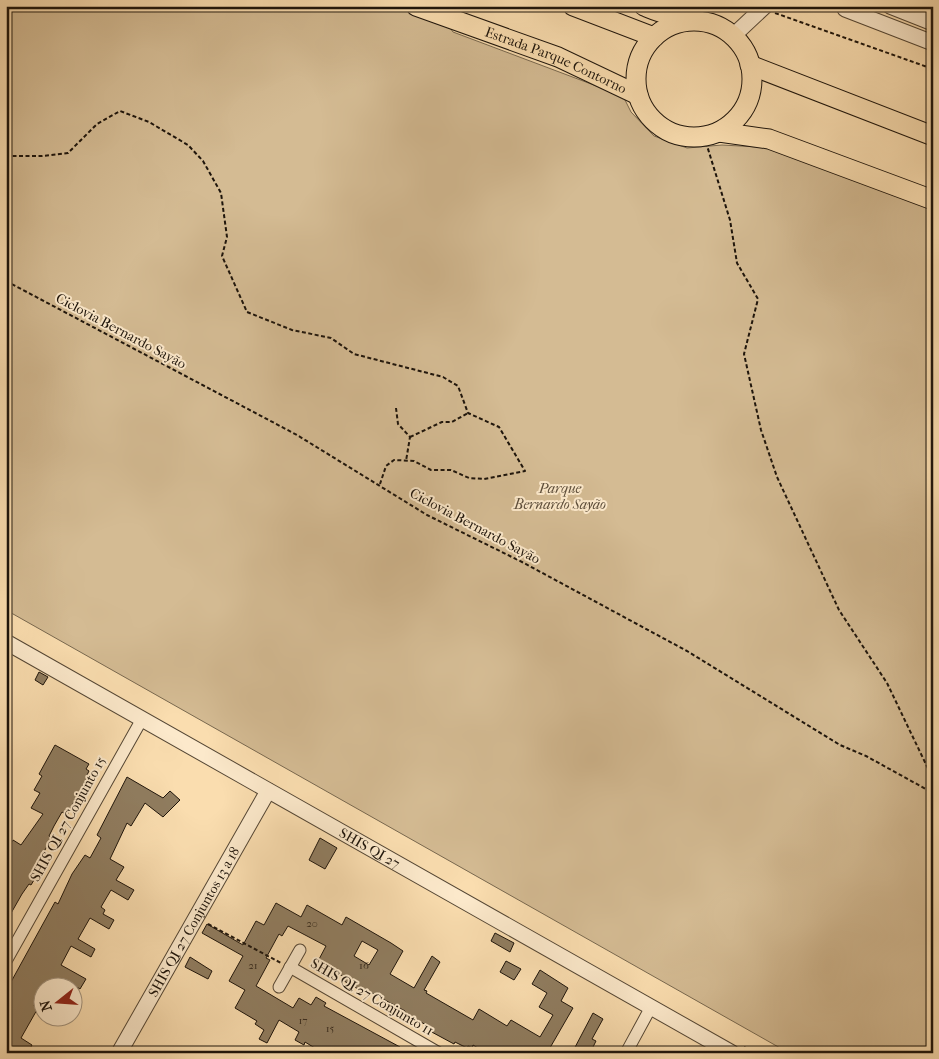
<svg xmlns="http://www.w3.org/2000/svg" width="939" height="1059" font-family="'IM FELL French Canon',serif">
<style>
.green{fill:#d4bb93;stroke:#78684f}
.building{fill:#907d60;stroke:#1d140b;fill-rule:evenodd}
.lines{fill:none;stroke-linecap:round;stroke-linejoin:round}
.minor-casing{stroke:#544634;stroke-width:13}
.tertiary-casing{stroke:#544634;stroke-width:17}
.primary-casing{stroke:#1d140b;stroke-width:21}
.path{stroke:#1d140b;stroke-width:2;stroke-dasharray:4 2.5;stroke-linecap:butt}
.minor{stroke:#fce9cb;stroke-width:11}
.tertiary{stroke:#fce9cb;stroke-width:15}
.primary{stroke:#faddaf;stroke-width:19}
.labels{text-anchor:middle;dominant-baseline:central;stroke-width:4;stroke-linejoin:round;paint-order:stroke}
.number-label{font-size:11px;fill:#3a2e20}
.street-label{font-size:14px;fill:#1d140b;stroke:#fce9cb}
.park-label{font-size:14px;font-style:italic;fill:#5d4e3b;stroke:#fce9cb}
</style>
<rect width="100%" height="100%" fill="#faddaf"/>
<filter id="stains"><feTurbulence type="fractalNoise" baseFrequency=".004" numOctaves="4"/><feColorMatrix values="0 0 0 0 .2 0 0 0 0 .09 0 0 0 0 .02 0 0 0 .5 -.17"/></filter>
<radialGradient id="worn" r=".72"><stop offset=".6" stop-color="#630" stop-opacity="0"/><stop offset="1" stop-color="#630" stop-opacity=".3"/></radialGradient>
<polygon class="green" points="6,6 417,6 440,14 453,32 623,96 631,112 654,136 687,148 722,145 776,148 933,206 933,1053 789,1053 6,610"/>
<g class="building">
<polygon points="39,672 48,677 43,685 35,680"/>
<polygon points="55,745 89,764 86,769 89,771 86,777 87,778 67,815 62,812 54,826 49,836 52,838 32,872 37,875 31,885 29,884 22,894 6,922 6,852 13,840 21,845 43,814 31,808 40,793 34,790 42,776 39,774"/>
<polygon points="127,777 163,798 170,791 180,800 163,817 145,803 131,826 127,823 110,859 124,867 116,880 134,890 128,900 111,890 101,907 105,910 103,914 114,920 109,929 90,918 78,939 95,949 91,957 71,946 61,965 86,979 80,989 75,986 55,986 47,982 34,1006 38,1008 21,1038 32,1045 28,1053 6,1053 6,991 55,902 58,904 72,874 85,855 90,858 101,838 97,835"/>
<polygon points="320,838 337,848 325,869 309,860"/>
<path d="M276,903l25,14 6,-12 35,20 4,-8 45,26 12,8 -13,23 24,14 18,-32 8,6 -16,28 3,1 -1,2 47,27 6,-11 28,17 4,-6 29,17 13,-22 -14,-8 8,-14 -15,-9 8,-14 28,18 -7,13 12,7 -26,45h-61l-13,-8 -1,3 -4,-2 -1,2 -12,-6 -1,2 -26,-14 2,-3 -26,-14 1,-2 -33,-18 -1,1 -13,-5 -14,-8 2,-3 -29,-15 9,-17 -38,-20 -6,10 -3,-2 -13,24 4,2 -14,26 37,22 6,-10 12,7 5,-8 10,6 -2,3 76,41 -4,6h-73l-18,-11 -1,3 -9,-5 4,-8 -20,-12 -12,23 -8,-4 5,-9 -9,-6 2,-3 -22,-13 10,-18 -16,-9 14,-25 -41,-23 5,-9 36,21 13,-24 8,4zM362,941l16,9 -9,15 -15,-9z"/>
<polygon points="495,933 514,943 510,952 491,941"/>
<polygon points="190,957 212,971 208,979 185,967"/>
<polygon points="506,961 521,969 514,980 500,972"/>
<polygon points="593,1013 603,1019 592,1039 596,1041 592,1049 589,1048 586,1053 572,1053"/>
</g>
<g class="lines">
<g class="minor-casing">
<g id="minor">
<polyline points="6,961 142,719"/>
<polyline points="290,967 439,1053"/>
<polyline points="279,987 300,950"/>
<polyline points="626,1053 651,1007"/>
</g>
</g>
<g class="tertiary-casing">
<g id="tertiary">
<polyline points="890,6 933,23"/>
<polyline points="845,9 933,43"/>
<polyline points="690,21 694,6"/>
<polyline points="733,36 765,6"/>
<path id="s1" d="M6,642l726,411"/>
<path id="s2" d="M119,1053l149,-262"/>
</g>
</g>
<g class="primary-casing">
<g id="primary">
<path id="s3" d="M416,6l142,51 80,38"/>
<polyline points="573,6 654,37"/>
<path d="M644,6c17,7 30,14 45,0"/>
<circle cx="694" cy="79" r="58"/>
<polyline points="750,65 933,136"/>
<polyline points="719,132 769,139 933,200"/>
</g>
</g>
<g class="path">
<polyline points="775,13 933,69"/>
<polyline points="704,136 730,220 737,263 758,299 744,354 761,430 777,477 839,610 887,683 933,779"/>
<polyline points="6,156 42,156 68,153 97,124 120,111 149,122 188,145 203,161 221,193 227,237 222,256 247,312 292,330 331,338 354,354 443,377 458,386 468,413 499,427 525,471 484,479 469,478 451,470 431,470 414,461 394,460 386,466 380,484"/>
<polyline points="6,281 297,435 427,515 522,562 687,651 840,745 866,756 933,793"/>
<polyline points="396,408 398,424 410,437 406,461"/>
<polyline points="410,437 442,422 452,422 468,413"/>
<polyline points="208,924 281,963"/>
<polyline points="744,1047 755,1053"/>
</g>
<use href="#minor" class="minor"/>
<use href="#tertiary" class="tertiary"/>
<use href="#primary" class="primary"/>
</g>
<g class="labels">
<g class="number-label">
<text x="312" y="923">20</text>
<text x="253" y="965">21</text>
<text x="364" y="965">16</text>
<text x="303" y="1020">17</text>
<text x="330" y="1028">15</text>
</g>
<g class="street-label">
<text stroke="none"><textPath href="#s3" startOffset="150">Estrada Parque Contorno</textPath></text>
<text transform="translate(121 331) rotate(28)">Ciclovia Bernardo Sayão</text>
<text transform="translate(475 526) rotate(28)">Ciclovia Bernardo Sayão</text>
<text transform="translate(68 819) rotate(-61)">SHIS QI 27 Conjunto 15</text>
<text stroke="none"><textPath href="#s1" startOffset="418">SHIS QI 27</textPath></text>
<text stroke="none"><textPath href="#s2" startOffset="151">SHIS QI 27 Conjuntos 13 a 18</textPath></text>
<text transform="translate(372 997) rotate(30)">SHIS QI 27 Conjunto 11</text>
</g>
<g class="park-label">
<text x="560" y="488">Parque<tspan x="560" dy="16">Bernardo Sayão</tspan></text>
</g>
</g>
<rect width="939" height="1059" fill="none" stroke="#faddaf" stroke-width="25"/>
<rect x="8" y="8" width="924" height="1044" fill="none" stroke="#1d140b" stroke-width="2.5"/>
<rect x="12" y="12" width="914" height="1034" fill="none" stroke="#1d140b"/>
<g transform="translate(58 1002) rotate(253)"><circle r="24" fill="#fce9cb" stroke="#a3947e"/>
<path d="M0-4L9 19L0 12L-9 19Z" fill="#8f2418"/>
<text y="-8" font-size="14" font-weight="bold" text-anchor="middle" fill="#1d140b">N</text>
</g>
<rect width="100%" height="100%" filter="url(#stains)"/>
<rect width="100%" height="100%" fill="url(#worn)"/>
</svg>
